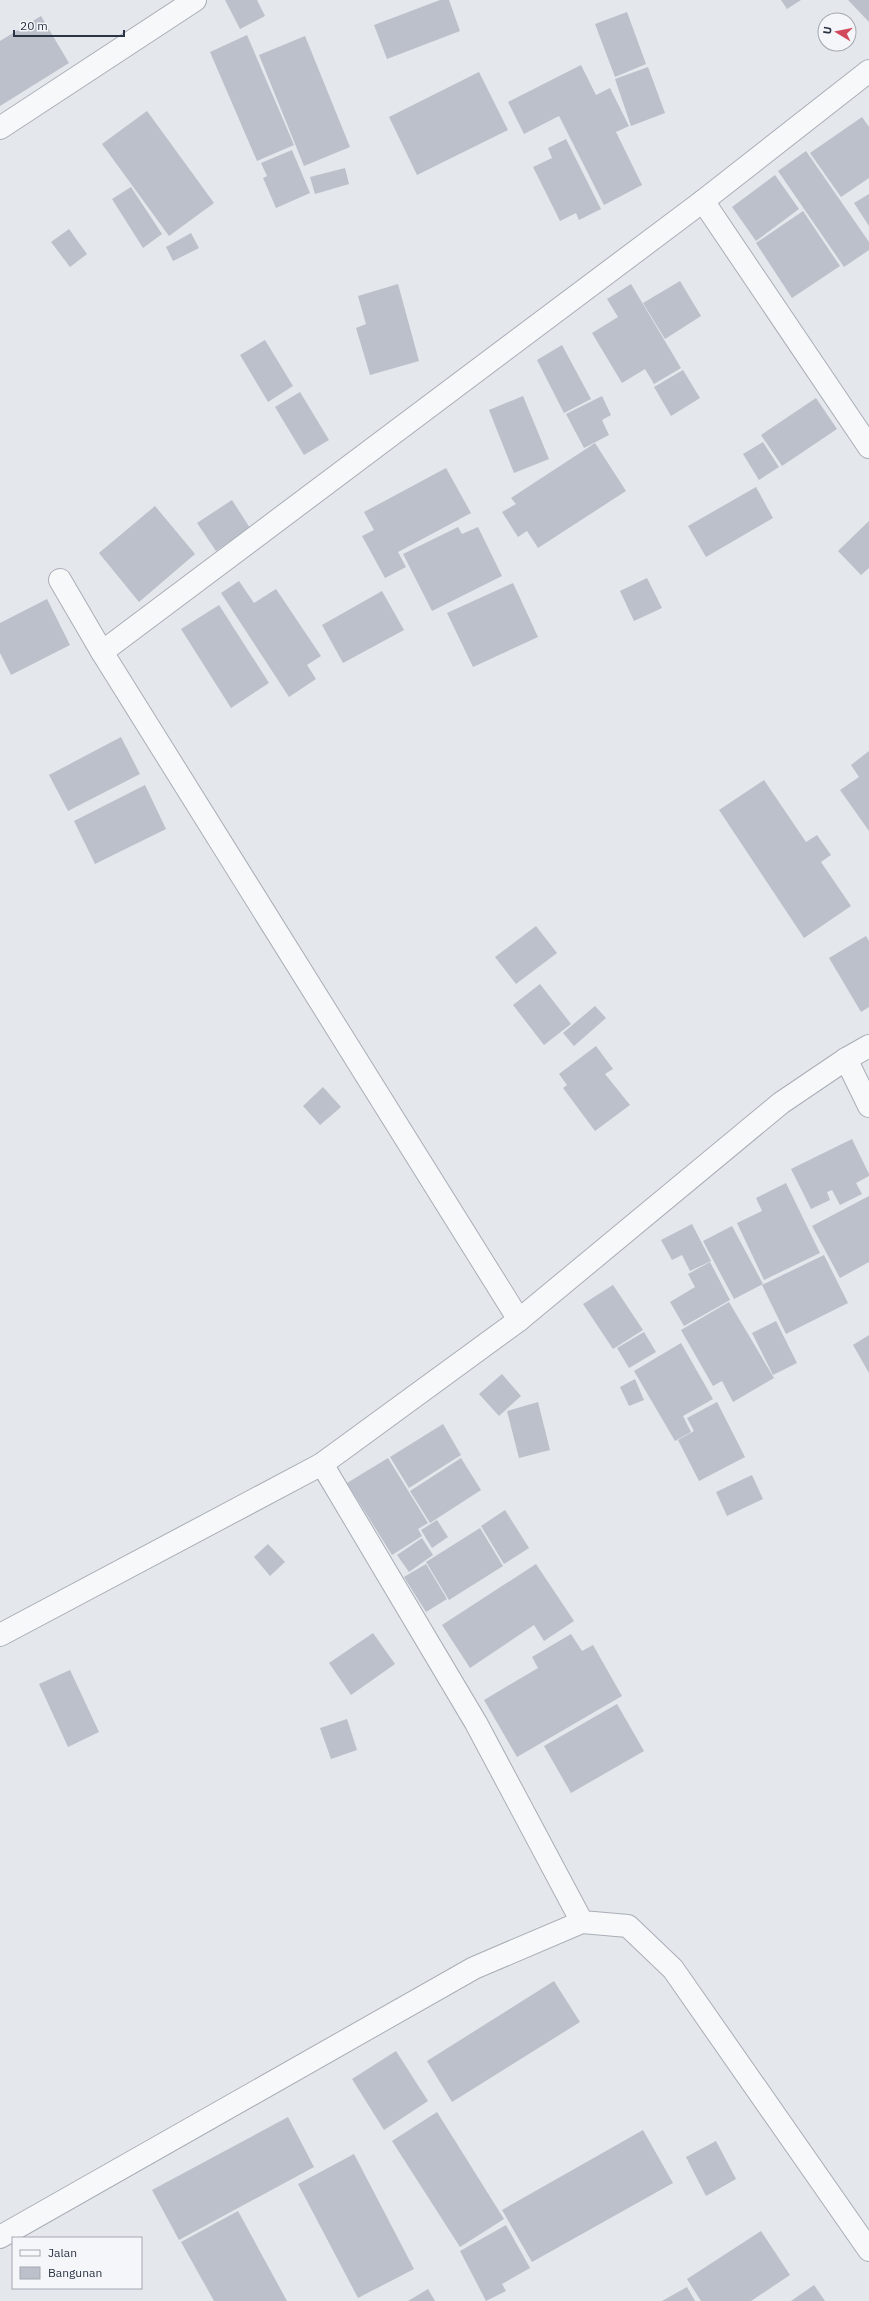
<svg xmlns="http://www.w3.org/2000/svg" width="869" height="2301" font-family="'IBM Plex Sans',sans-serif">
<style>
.building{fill:#bbc0ca}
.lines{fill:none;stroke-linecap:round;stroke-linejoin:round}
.minor-casing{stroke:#a9aeb7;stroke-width:24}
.tertiary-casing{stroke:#a9aeb7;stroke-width:24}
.minor{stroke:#f7f8fa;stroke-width:22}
.tertiary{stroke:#f7f8fa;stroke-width:22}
</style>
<rect width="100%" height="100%" fill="#e4e7ec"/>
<g class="building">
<polygon points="225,0 257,0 265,16 240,29"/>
<polygon points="440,0 449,0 460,31 387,59 374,25"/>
<polygon points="781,0 801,0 787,9"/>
<polygon points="848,0 869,0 869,22"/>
<polygon points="627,12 646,64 615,77 595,24"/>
<polygon points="41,16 69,63 0,106 0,41"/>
<polygon points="247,35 294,145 257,161 210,52"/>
<polygon points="305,36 350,147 304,166 259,55"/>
<polygon points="581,65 596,95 610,88 629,126 616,132 642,185 604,205 559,116 524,134 508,102"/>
<polygon points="648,67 665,113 631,126 615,79"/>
<polygon points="479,72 508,130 417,175 389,117"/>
<polygon points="147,111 214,203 169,236 102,144"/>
<polygon points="862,117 869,127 869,178 841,197 810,153"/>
<polygon points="566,139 601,209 579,220 576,213 560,221 533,167 552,158 548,148"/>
<polygon points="292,150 310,193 276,208 263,178 267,176 261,163"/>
<polygon points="806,151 869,242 869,250 844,267 778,171"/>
<polygon points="345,168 349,184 315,194 310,177"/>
<polygon points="775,175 799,209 756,241 732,207"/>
<polygon points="131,187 162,234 143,248 112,199"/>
<polygon points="869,194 869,226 854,203"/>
<polygon points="803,211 840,266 792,298 756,243"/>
<polygon points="69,229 87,254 70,267 51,242"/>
<polygon points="191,233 199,248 173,261 166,247"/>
<polygon points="680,281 701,316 665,339 643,303"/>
<polygon points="398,284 419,361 370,375 356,328 366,324 358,296"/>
<polygon points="631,284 681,368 654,384 645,369 622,383 592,333 618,317 607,299"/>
<polygon points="265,340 293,386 268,402 240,355"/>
<polygon points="562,345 591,399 564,413 537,360"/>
<polygon points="683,370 700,398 671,416 654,387"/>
<polygon points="300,392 329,440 304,455 275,407"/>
<polygon points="523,396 549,459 514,473 489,410"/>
<polygon points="602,396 611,415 602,420 609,435 584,448 566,414"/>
<polygon points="816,398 837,429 782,466 761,435"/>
<polygon points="763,442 779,467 759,480 743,454"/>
<polygon points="595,443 626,491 538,548 527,531 518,537 502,512 516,504 511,498"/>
<polygon points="446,468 471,513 398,552 406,567 385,578 362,536 374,530 364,512"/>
<polygon points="756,487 773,518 706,557 688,526"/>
<polygon points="232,500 250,528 216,551 197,523"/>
<polygon points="155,506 195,554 139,602 99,553"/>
<polygon points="869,521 869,568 861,575 838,551"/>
<polygon points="458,527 462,534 478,527 502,576 432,611 403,554"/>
<polygon points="647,578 662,608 634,621 620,591"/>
<polygon points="239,581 254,603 276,589 321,656 307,665 316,679 289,697 221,593"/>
<polygon points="513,583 538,637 473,667 447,613"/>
<polygon points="382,591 404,630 343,663 322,625"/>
<polygon points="47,599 70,645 11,675 0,653 0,623"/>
<polygon points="219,605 269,683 231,708 181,629"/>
<polygon points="121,737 140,774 68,811 49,775"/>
<polygon points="869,751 869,831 840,790 859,777 851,765"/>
<polygon points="764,780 806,842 817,835 831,855 821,862 851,906 804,938 719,810"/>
<polygon points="145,785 166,829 95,864 74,821"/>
<polygon points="536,926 557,953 516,984 495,957"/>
<polygon points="866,936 869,941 869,1007 861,1012 829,958"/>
<polygon points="540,984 571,1024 544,1045 513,1005"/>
<polygon points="595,1006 606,1018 574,1046 563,1033"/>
<polygon points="596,1046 613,1069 605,1074 630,1105 595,1131 563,1088 567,1085 559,1074"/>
<polygon points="323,1087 341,1107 320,1125 303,1106"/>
<polygon points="852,1139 869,1174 869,1176 856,1183 862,1194 840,1205 832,1190 827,1192 830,1200 811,1209 791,1169"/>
<polygon points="786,1183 820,1253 764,1280 737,1223 762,1211 756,1198"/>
<polygon points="869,1196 869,1262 840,1278 812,1226"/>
<polygon points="692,1224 711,1261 690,1271 682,1255 672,1260 661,1240"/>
<polygon points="732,1226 763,1284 734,1299 703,1241"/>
<polygon points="824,1255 848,1303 786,1334 762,1285"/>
<polygon points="710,1262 730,1300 684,1326 670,1302 695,1287 688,1274"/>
<polygon points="613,1285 643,1330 613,1349 583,1304"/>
<polygon points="729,1302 774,1378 733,1402 722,1381 713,1386 681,1330"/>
<polygon points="776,1321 797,1363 773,1375 752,1333"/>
<polygon points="644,1332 656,1352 629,1368 617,1348"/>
<polygon points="869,1335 869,1373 853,1345"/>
<polygon points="681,1343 713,1399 683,1416 691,1432 675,1441 634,1371"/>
<polygon points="502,1374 521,1396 499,1416 479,1394"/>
<polygon points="635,1379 644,1400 629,1406 620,1387"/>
<polygon points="538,1402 550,1450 519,1458 507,1411"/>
<polygon points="717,1402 745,1457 699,1481 678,1440 694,1431 687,1418"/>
<polygon points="443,1424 461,1455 409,1488 390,1457"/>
<polygon points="388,1458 428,1523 418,1529 422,1536 392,1555 347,1483"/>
<polygon points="461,1458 481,1490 430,1523 410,1491"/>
<polygon points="752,1475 763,1499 727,1516 716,1492"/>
<polygon points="505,1510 529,1548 504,1564 481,1526"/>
<polygon points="437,1520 448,1537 432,1548 421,1530"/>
<polygon points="480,1528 503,1566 449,1600 426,1562"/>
<polygon points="422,1538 433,1555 409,1572 397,1555"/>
<polygon points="268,1544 285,1562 270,1576 254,1557"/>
<polygon points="426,1564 447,1599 426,1612 404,1577"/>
<polygon points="536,1564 574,1621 544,1641 534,1625 470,1668 442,1625"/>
<polygon points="373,1633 395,1664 351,1695 329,1663"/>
<polygon points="571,1634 582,1651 593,1645 622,1696 517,1757 484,1700 538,1668 532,1657"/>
<polygon points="70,1670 99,1732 68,1747 39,1684"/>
<polygon points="617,1704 644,1751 571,1793 544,1746"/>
<polygon points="347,1719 357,1750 331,1759 320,1728"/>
<polygon points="554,1981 580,2022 452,2102 427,2061"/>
<polygon points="396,2051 428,2101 384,2130 352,2079"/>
<polygon points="437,2112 504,2219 460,2247 392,2141"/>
<polygon points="288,2117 314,2167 179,2240 152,2190"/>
<polygon points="643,2130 673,2183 532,2262 502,2210"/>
<polygon points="716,2141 736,2179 706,2196 686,2157"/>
<polygon points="354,2154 414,2269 358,2298 298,2184"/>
<polygon points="238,2211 287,2301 214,2301 181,2242"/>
<polygon points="506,2225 530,2268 502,2284 506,2291 486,2301 460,2251"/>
<polygon points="761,2231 790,2275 751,2301 701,2301 687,2279"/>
<polygon points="814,2285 825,2301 791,2301"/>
<polygon points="687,2287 695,2301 662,2301"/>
<polygon points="428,2289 435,2301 408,2301"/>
</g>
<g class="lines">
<g class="minor-casing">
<g id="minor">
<polyline points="0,128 195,0"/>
<polyline points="703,201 869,447"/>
<polyline points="60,580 102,652 519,1320"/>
<polyline points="102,652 703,201 869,71"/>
<polyline points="846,1059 869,1106"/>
<polyline points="322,1464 476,1723 582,1922 628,1926 673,1969 869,2250"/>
<polyline points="0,2237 474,1968 582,1922"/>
</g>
</g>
<g class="tertiary-casing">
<polyline id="tertiary" points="0,1635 322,1464 519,1320 781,1103 846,1059 869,1046"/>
</g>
<use href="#minor" class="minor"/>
<use href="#tertiary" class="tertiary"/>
</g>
<rect x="12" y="2237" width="130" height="52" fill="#f4f6f9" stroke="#a4a8b1"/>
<rect x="20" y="2250" width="20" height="6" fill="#f7f8fa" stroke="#a4a8b1"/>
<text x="48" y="2257" font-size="12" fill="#2b3445">Jalan</text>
<rect x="20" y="2267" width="20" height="12" fill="#bbc0ca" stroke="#a4a8b1"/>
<text x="48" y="2277" font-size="12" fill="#2b3445">Bangunan</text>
<g transform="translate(837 32) rotate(280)"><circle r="19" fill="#f4f6f9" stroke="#a4a8b1"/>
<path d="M0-3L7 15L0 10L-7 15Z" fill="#d1495b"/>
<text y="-6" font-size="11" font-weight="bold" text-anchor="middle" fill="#2b3445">U</text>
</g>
<path d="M14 30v6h110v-6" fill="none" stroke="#2b3445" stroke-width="2"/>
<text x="20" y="30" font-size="12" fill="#2b3445" stroke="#f4f6f9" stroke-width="3" paint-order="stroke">20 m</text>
</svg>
